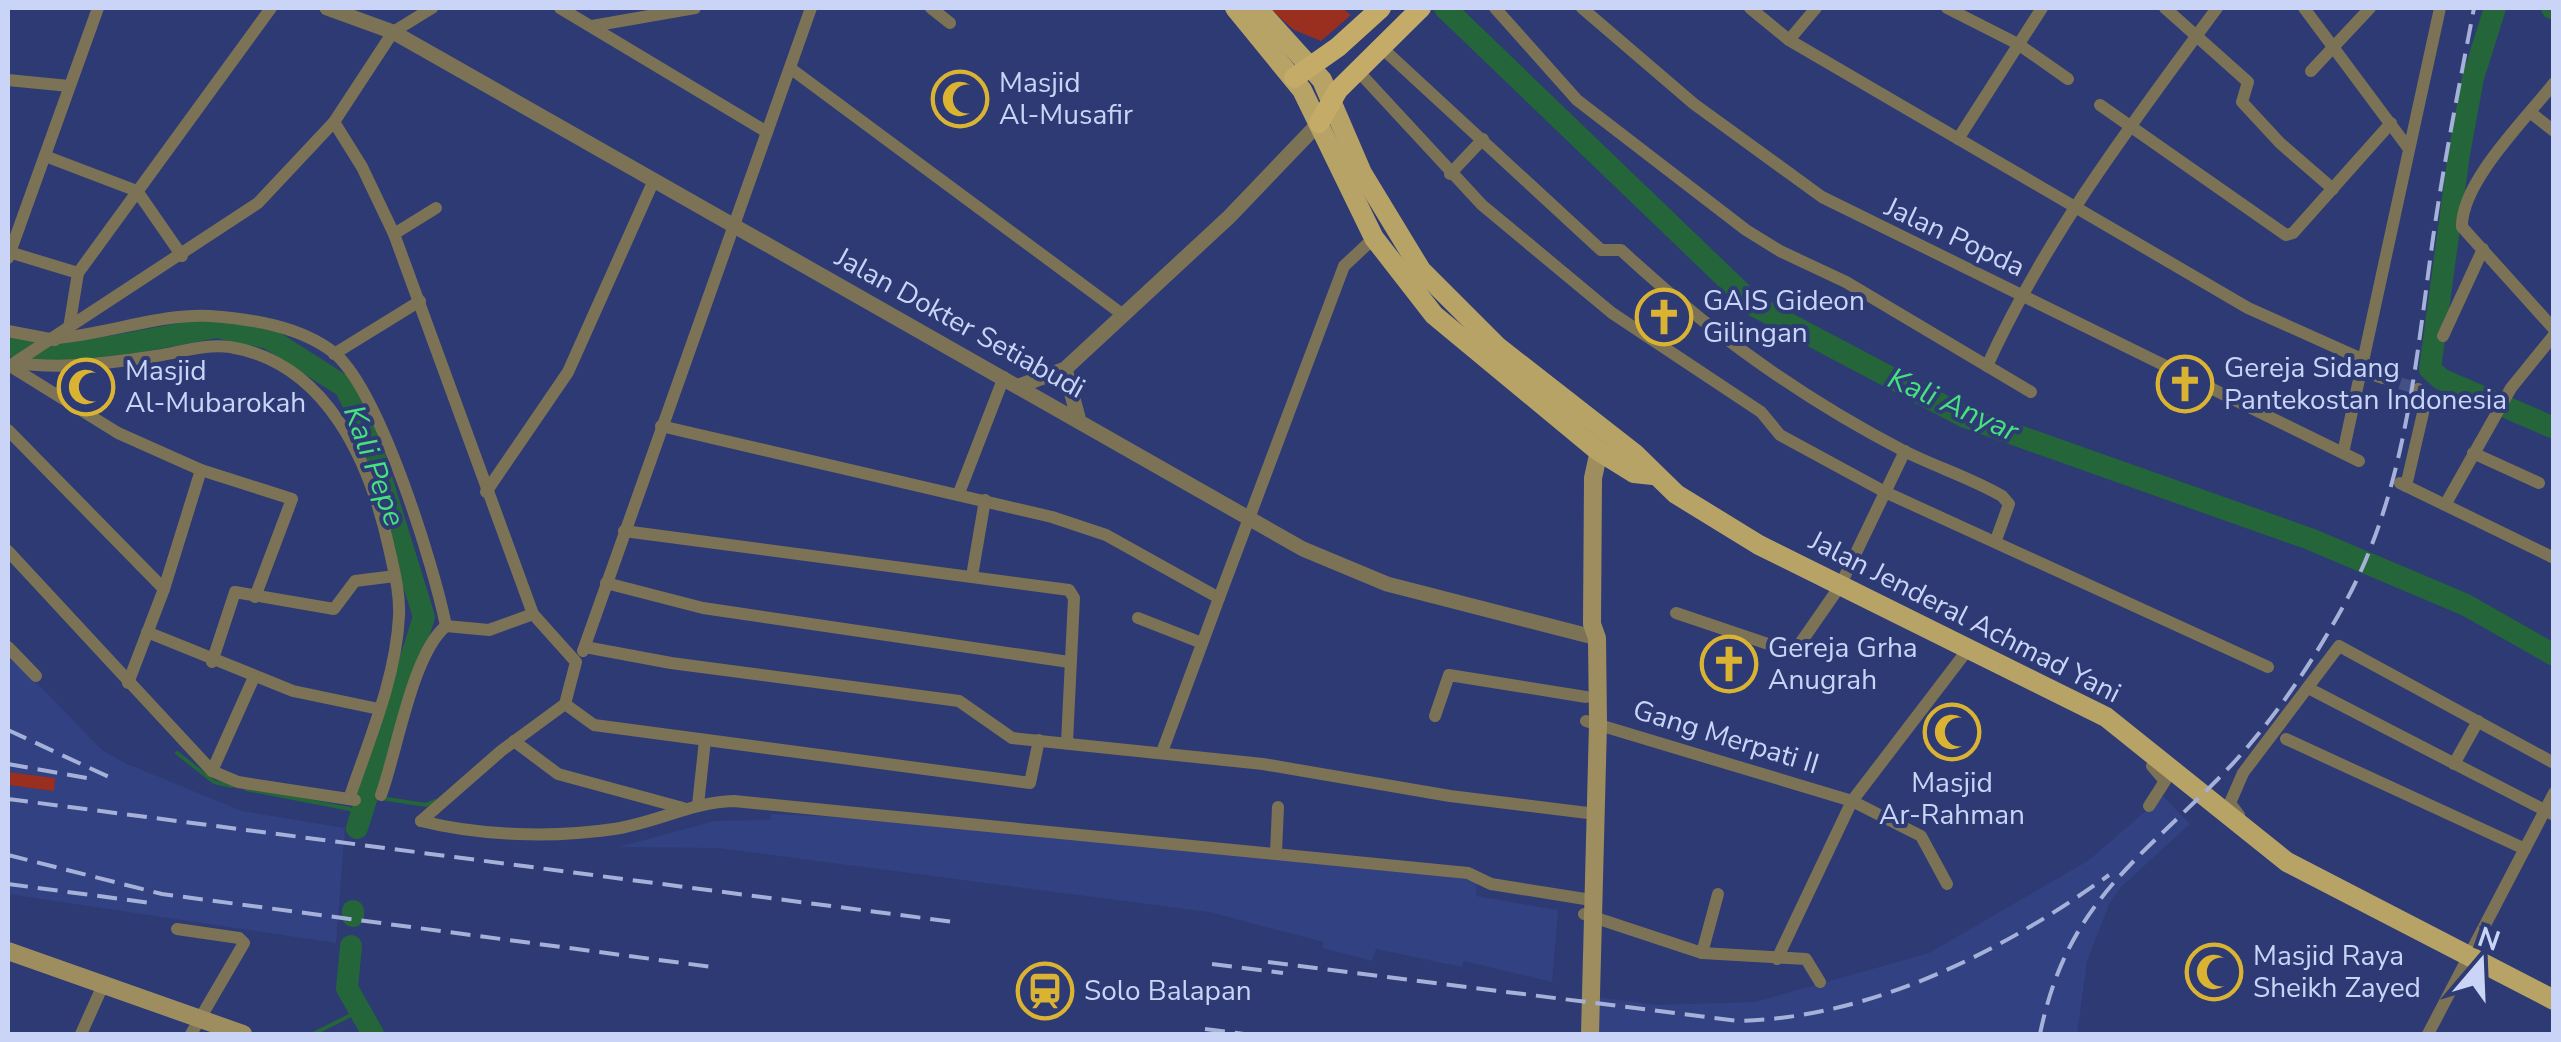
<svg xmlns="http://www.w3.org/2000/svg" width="2561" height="1042" font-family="'Nunito Sans',sans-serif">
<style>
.built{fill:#324181}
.green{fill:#9a2f20}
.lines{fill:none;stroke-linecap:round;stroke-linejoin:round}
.stream{stroke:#246539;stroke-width:4}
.river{stroke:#246539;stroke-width:22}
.minor-tunnel{stroke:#445187;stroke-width:12;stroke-dasharray:12 6;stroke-linecap:butt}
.minor{stroke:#7c7255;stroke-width:12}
.tertiary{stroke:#7c7255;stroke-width:15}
.secondary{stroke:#9e8e5f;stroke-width:18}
.primary{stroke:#b8a366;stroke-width:20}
.trunk{stroke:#c4ac68;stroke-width:20}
.rail{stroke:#a6b1d9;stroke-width:4;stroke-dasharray:20 10;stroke-linecap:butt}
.labels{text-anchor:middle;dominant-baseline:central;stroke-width:8;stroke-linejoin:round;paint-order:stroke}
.poi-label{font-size:28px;fill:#c9d4f7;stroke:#2d3a73;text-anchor:start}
.street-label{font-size:28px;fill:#c9d4f7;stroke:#2d3a73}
.water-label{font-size:30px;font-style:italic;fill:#45e27d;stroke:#2d3a73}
</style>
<rect width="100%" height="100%" fill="#2d3a73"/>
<g class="built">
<polygon points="8,653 102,750 125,763 242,811 345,828 336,943 8,894 8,785 54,791 55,778 8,772"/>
<polygon points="2163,796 2190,824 2122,886 2110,902 2087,961 2077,1034 1595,1034 1595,997 1658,1005 1755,1002 1929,953 2089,860"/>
<polygon points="771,814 861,818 1477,878 1476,896 1558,910 1552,982 1464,961 1462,967 1376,949 1372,961 1323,948 1323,942 1209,912 717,848 618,847 714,821 771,820"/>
</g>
<g class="green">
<polygon points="1269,8 1342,8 1351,15 1321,41 1294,30"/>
<polygon points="8,772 55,778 54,791 8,785"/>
</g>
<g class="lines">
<g class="stream">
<polyline points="177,753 214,782 232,786"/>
<polyline points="246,789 350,809 360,817"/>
<polyline points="368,796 426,805 435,801"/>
<polyline points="313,1034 359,1011"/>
</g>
<g class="river">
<polyline points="1445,8 1755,306 1965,417 2310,539 2466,605 2554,655"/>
<polyline points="2495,8 2473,78 2459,154 2430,369 2441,379 2554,428"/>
<polyline points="2552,8 2554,8"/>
<polyline points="8,344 35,353 110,347 217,327 268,338 345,387 366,429 424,617 357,828"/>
<polyline points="353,916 353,911"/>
<polyline points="351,946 347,988 373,1034"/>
</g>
<polyline class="minor-tunnel" points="2383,378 2418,389"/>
<g class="minor">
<polyline points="560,8 767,132"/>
<polyline points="931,8 950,23"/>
<polyline points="1495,8 1577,100 1746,230 1780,251 1846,282 2031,392"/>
<polyline points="1582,8 1694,104 1822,197 2359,461"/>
<polyline points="1750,8 1789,40 2248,308 2364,360"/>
<polyline points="1947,8 2018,44 2068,79"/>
<polyline points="2165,8 2248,82 2242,102 2280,143 2333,189"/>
<polyline points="2304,8 2409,149"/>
<polyline points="592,26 695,8"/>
<polyline points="1789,40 1816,8"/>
<path d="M1382,48l219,202h20c85,79 180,148 283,201 32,16 67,27 98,45l7,8 -13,36"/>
<polyline points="790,68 1122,314"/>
<polyline points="1358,71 1482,205 1612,313 1761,412 1780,435 1885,492 2268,667"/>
<polyline points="2311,71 2370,8"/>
<polyline points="8,80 69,86"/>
<path d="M2554,83c-28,36 -93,99 -92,144l92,102"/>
<polyline points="2100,105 2286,235 2293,233 2391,123"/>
<polyline points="2531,113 2554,131"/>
<polyline points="334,122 362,167 394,234 533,614 576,662 565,704 501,751 421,821"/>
<polyline points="1958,139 2042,8"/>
<polyline points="45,156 137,191 182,256"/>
<polyline points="1450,174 1483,139"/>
<polyline points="394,234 436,208"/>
<polyline points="9,252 78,273"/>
<polyline points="8,258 98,8"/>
<polyline points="69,328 78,273 271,8"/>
<polyline points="8,331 55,340"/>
<polyline points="2443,336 2483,249"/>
<path d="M58,338c49,-4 105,-25 152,-22 41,3 89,10 123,36 46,36 101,214 113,274 -34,28 -49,126 -65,169"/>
<polyline points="334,354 420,301"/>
<path d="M18,363c46,7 99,-1 144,-8 22,-4 46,-11 68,-8 97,16 140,115 159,201 5,23 11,44 10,68 -3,62 -30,124 -50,183"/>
<polyline points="10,366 118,433 201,470 164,589"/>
<path d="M1987,366c59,-130 146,-244 230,-358"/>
<polyline points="8,367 258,203 334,122 393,32 432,8"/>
<polyline points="2362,371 2383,378"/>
<polyline points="661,426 1052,517 1106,535 1219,598 1162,752"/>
<polyline points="8,430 164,589 128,683"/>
<polyline points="2343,453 2440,8"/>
<polyline points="2473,453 2539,483"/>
<polyline points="201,470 292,499 255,597"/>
<polyline points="2400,483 2554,558"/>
<polyline points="2406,486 2426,400 2418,389"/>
<polyline points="486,492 568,372 654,180"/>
<polyline points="959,493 1004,377"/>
<polyline points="2445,505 2511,388 2554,335"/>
<polyline points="624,531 1069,590 1074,598 1067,742"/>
<polyline points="8,551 212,771 238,782 355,800"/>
<polyline points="972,576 985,500"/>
<polyline points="606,583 703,608 1069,662"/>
<polyline points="1219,598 1344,266 1374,238"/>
<polyline points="1676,613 1789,651 1797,648 1840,586 1905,451"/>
<polyline points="1138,618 1202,643"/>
<polyline points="446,626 489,630 533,614"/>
<polyline points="147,632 293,691 379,709"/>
<polyline points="8,647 36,676"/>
<polyline points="585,647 671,663 959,701 1012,738 1263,764 1450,796 1596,814"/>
<polyline points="583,651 811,8"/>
<polyline points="212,662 235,592 334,609 355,581 395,576"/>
<polyline points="2308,688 2554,815"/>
<polyline points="565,704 594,725 1030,783 1039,740"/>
<polyline points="1435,716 1449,675 1586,697"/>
<polyline points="1586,721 1852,801 1921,836 1947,884"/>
<polyline points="2286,739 2525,849"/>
<polyline points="514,741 558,774 683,808"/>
<polyline points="2454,764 2478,721"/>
<polyline points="212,771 254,677"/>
<polyline points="698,805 705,740"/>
<polyline points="2149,806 2165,781 2152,766"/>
<polyline points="2239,815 2230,803 2243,773 2339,646 2554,763"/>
<path d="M421,821c59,15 133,17 193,8 41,-6 78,-27 120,-28l734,72 23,11 94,15"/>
<polyline points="1276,852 1278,807"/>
<polyline points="1584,914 1702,953 1806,959 1820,982"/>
<polyline points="177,929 239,938 244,943 191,1034"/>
<polyline points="1702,953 1718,894"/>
<polyline points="1777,959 1852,801 1969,648"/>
<polyline points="81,1034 104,983"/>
<polyline points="2428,1034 2554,793"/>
</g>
<g class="tertiary">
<polyline points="327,8 393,32 1303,549 1387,584 1597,638"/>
<polyline points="1065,369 1078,417"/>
<polyline points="1019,386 1065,369 1229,217 1319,123"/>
</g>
<g class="secondary">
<polyline points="8,951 243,1034"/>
<polyline points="1590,1034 1598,724 1597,638 1592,624 1593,478 1602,437"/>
</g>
<g class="primary">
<polyline points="1235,8 1302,90 1374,238 1434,315 1597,450 1634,473 1653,475"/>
<polyline points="1257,8 1322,80 1362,173 1421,270 1498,347 1635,454 1676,494 1759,545 2106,717 2287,862 2554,1000"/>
</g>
<g class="trunk">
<polyline points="1294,78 1338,47 1381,8"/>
<polyline points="1319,123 1338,90 1421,8"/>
</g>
<g class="rail">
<polyline points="8,730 109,777"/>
<polyline points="8,764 87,778"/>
<polyline points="8,799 954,922"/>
<polyline points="8,855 162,894 712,967"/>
<polyline points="8,884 151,903"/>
<path d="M1268,962l470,59c133,-3 264,-69 371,-146"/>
<polyline points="1212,964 1283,973"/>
<polyline points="1205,1029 1244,1034"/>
<path d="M2040,1034c26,-126 91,-168 177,-254 51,-51 93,-113 128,-177 62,-114 71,-246 89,-372 11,-75 26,-149 40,-223"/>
</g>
</g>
<defs>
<g id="mosque-ring" transform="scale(2.875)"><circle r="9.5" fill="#2d3a73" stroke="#dab333" stroke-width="1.5"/><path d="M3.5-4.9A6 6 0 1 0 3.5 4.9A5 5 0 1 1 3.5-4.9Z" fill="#dab333"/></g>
<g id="church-ring" transform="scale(2.875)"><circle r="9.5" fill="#2d3a73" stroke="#dab333" stroke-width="1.5"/><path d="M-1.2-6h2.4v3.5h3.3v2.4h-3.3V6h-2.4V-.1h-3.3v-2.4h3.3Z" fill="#dab333"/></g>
<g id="station-ring" transform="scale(2.875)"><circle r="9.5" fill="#2d3a73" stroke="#dab333" stroke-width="1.5"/><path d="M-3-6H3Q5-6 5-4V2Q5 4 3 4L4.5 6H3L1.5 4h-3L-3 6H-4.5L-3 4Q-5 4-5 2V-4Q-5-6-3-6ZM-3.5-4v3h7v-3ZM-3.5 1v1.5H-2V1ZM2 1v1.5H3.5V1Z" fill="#dab333"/></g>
</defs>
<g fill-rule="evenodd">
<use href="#mosque-ring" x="960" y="99"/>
<use href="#church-ring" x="1664" y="317"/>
<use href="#church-ring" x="2185" y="384"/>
<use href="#mosque-ring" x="86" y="387"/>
<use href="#church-ring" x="1729" y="664"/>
<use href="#mosque-ring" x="1952" y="732"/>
<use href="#mosque-ring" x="2214" y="972"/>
<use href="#station-ring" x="1045" y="991"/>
</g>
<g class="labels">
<g class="poi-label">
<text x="999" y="83">Masjid<tspan x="999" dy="32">Al-Musafir</tspan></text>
<text x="1703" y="301">GAIS Gideon<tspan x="1703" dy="32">Gilingan</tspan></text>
<text x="2224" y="368">Gereja Sidang<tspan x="2224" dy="32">Pantekostan Indonesia</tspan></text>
<text x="125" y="371">Masjid<tspan x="125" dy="32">Al-Mubarokah</tspan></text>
<text x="1768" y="648">Gereja Grha<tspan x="1768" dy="32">Anugrah</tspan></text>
<text x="1952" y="783" text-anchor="middle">Masjid<tspan x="1952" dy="32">Ar-Rahman</tspan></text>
<text x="2253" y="956">Masjid Raya<tspan x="2253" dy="32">Sheikh Zayed</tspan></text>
<text x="1084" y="991">Solo Balapan</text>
</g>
<g class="street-label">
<text transform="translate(1955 237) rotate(25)">Jalan Popda</text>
<text transform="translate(960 323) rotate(29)">Jalan Dokter Setiabudi</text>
<text transform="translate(1965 617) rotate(27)">Jalan Jenderal Achmad Yani</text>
<text transform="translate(1726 737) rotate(17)">Gang Merpati II</text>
</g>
<g class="water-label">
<text transform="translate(1953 405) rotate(24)">Kali Anyar</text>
<text transform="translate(374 466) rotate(70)">Kali Pepe</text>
</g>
</g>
<rect width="2561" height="1042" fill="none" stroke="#c9d4f7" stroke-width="20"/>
<g transform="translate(2481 962) rotate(19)" stroke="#2d3a73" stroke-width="8" paint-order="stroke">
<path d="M0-8L18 38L0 25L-18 38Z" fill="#c9d4f7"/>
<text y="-15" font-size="28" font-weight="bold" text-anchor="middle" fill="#c9d4f7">N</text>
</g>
</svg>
